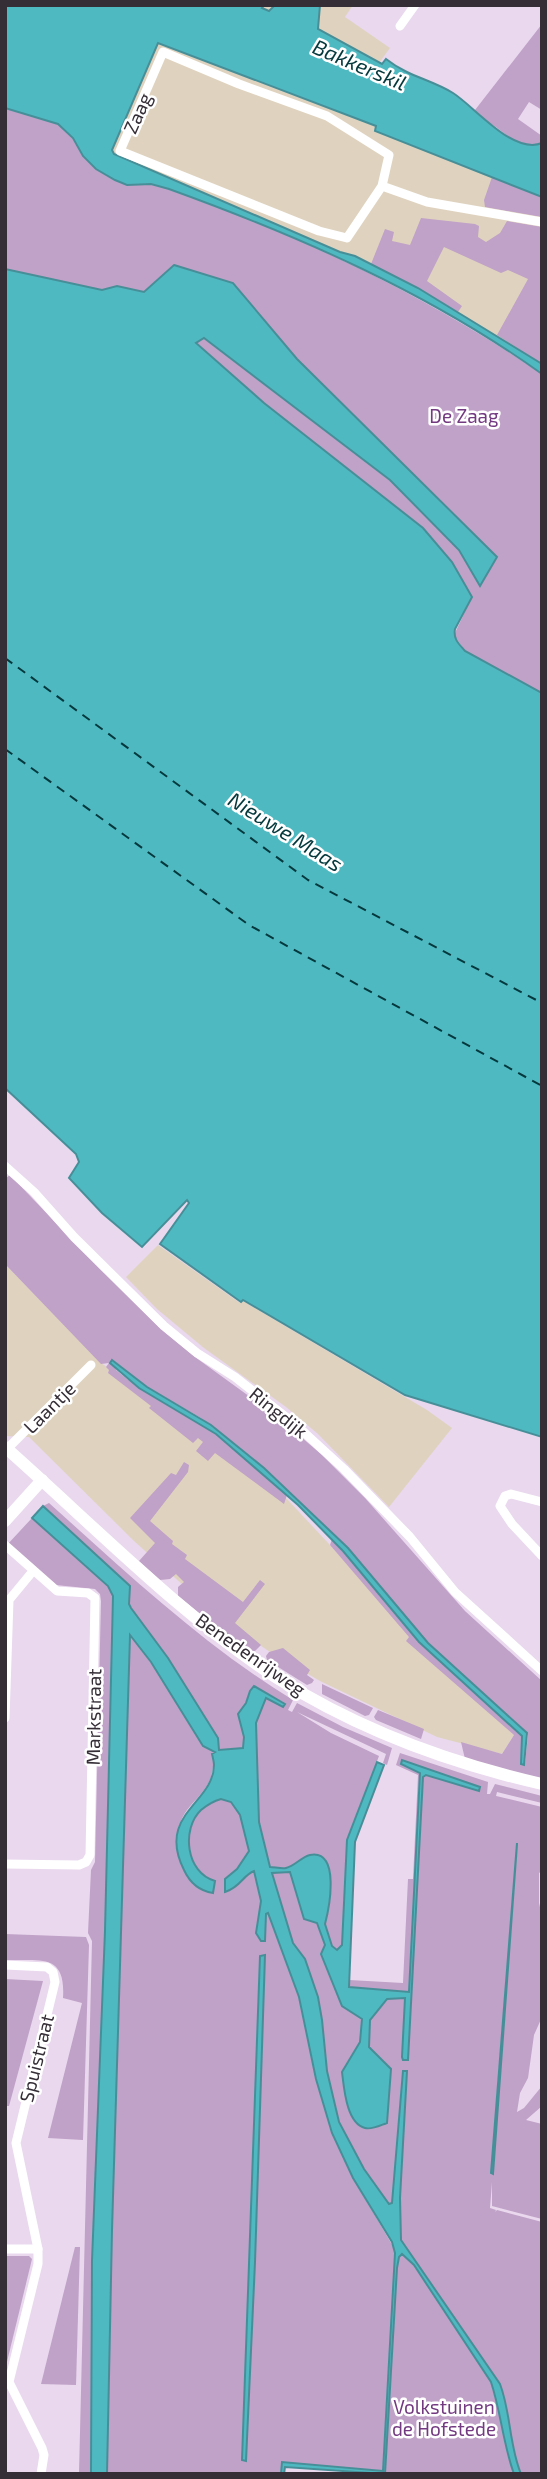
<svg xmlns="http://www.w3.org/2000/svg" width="547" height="2479" font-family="'Exo 2',sans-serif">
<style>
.industrial{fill:#dfd3bf}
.green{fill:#c0a1c7;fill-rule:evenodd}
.water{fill:#4fb9c2;stroke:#478f98;stroke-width:2}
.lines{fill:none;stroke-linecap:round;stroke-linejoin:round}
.ferry{stroke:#05393d;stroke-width:2;stroke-dasharray:9 7;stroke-linecap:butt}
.street{stroke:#fff;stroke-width:9}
.secondary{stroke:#fff;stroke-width:12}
.labels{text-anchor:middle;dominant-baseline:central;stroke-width:5;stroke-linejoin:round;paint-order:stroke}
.street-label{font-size:19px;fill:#352e37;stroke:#fff}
.park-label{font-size:19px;fill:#733a81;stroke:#fff}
.water-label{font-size:21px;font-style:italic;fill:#05393d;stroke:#fff}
</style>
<rect width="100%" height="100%" fill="#e9d8ee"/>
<g class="industrial">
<polygon points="197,5 353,5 345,17 390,48 365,82"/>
<polygon points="157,43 376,126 376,131 542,197 542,364 418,288 355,256 340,252 114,154 112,150"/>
<polygon points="158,1245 240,1303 243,1301 427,1410 452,1428 389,1507 318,1434 286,1407 204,1348 157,1309 126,1277"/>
<polygon points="5,1264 101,1363 206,1434 286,1498 330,1545 397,1621 514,1735 502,1754 437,1737 320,1681 267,1650 214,1613 134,1541 29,1437 5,1436"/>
</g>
<g class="green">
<path d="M542,24v86l-13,-8 -11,17 24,17v7c-19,8 -31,-5 -46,-16 -8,-6 -17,-7 -21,-17z"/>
<path d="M5,108l53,16 15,14 10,18 13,13 19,11 12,5 24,-1 18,5c132,46 257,107 373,185v319l-77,-42 -11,-16 18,-38 -208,-194 -69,-60 9,-6 186,143 69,70 21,36 17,-29 -200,-198 -64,-76 -89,9 -27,-6 -15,4 -97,-21z"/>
<polygon points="492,177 542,197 542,217 485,207 484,200"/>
<polygon points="421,218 475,224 479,226 478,237 486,242 500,233 507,221 542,227 542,364 497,335 528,279 508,270 501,273 444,247 427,281 462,306 458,312 371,264 385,229 394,232 392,241 410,245"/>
<polygon points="10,1175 100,1269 159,1327 195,1357 279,1418 322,1455 365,1498 465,1611 542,1681 542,1780 465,1759 461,1742 502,1754 514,1735 406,1641 409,1637 330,1545 332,1539 419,1642 522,1736 522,1765 525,1764 528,1735 428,1643 348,1548 264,1468 201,1418 147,1387 113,1360 116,1370 127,1379 216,1434 287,1495 284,1504 215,1453 208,1461 196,1451 203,1442 198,1438 193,1443 149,1408 151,1406 108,1373 109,1370 106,1367 109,1363 101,1364 5,1264 5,1179"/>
<polygon points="184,1462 189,1465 188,1472 150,1521 173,1541 172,1544 187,1555 185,1559 243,1602 260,1580 265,1584 235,1623 261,1645 255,1651 246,1651 178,1596 178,1587 184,1582 176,1574 170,1579 160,1580 139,1561 155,1543 130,1518 171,1473 176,1475"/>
<path d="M49,1503c78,70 154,142 244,197l-5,10 4,2 5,-9 46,24 49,21 -5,17 -4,-2 3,-9 -89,-42 34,21 48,23 -32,84 -5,105 -3,5 -7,-4 -7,-22c5,-18 8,-45 1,-64l-15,-5 -24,13 -18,-1 -10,-45 -3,-99 10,-25 17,9v-5l-29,-16 -10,20 -1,42 -24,3 -90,-147 1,-18 -87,-80z"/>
<polygon points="32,1518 108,1586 113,1596 105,1931 92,2261 91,2474 79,2474 92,1941 88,1933 91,1870 95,1862 101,1601 100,1594 95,1589 56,1585 7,1545"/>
<path d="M130,1634l86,119c-4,10 -2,21 -8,31 -6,10 -14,17 -21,26 -15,21 -11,46 1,68l26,3c-27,-8 -33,-52 -13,-71 6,-5 13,-9 20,-11l10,3 9,13 9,36 -12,18 -10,9 -1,13c13,-3 17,-16 28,-20l7,30 -5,32 5,8h4l1,-27 2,-1 31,84 17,82 16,54 21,45 41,70 2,9 -13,213 -2,2 -99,-9 -1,11h-174l5,-244zM264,1955l-9,307 -13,199 18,-505z"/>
<polygon points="283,1648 310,1670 307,1675 314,1680 312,1683 307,1685 267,1660 266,1656 269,1652"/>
<polygon points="322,1684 373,1708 369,1715 365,1716 322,1694"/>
<polygon points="378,1710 424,1729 421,1739 376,1720 374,1717"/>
<path d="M400,1753l88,29 -1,12h3l5,-10 47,12v7l-45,-11 -1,4 46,11v64l-3,2v30l3,13v101l-8,18 -6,43 -8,15 -3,19 7,-4 18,-22v20l-16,14 16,4v95l-50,-13v-24l-2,26 6,2 -1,2 2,-2 45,12v252h-21c-12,-29 -10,-61 -21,-90l-99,-144 -1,-42 6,-127 -3,1 -11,131 -3,2 -5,-5 -33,-52 -14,-31 -10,-46 -5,-51 -4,-23 -13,-37 -12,-17 -21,-71 18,-1 14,48 13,4 8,22 -4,9 21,52 20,13 -2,23 -18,31c4,19 4,50 26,56l21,-63 -20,-19 1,-27 19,-22 16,-1 -3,60 2,3h4l15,-283 3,-2 54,13 -78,-28 -1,4 19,9 -11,220 -61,-6 1,-7 54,3 5,-104h5l5,-104 -22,-10zM517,1843v1l-24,330 4,-83z"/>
<path d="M5,1934l81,3 3,8 -6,195 -35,-2 34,-135 -19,-5c3,-46 -23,-37 -58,-38z"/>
<polygon points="5,1979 43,1981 9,2106 5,2106"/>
<polygon points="75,2247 80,2247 76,2385 41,2384"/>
<polygon points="402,2254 414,2265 491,2382 514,2474 385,2474 397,2268 399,2257"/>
<polygon points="5,2256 29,2256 32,2259 5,2370"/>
</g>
<g class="water">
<path d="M5,5h259l-2,3 7,3 6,-6h45l-2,24 64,35 4,-5c23,18 44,20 67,34 22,14 60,62 89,50v54l-167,-66 1,-5 -218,-83 -46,107 2,4 226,98 15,4 63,32 124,76v10c-113,-81 -243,-138 -373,-185l-18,-5 -24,1 -12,-5 -19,-11 -13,-13 -10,-18 -15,-14 -53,-16z"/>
<path d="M174,265l59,18 64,76 200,198 -17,29 -21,-36 -69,-70 -186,-142 -8,5 68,60 159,125 29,34 20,35 -17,32c-2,10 4,15 10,22l77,42v744l-137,-42 -162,-95 -2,2 -81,-58 29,-41 -2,-3 -45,47 -40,-34 -33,-35 10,-16 -3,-8 -71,-66v-819l97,21 15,-4 27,6z"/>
<polygon points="112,1360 147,1387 211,1425 264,1468 348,1548 428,1643 527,1733 524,1765 521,1764 522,1736 419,1642 343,1551 298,1505 216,1434 139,1388 110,1363"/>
<path d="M43,1506l87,80 -1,18 2,4 37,50 50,80 1,12 24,-2 1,-11 -6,-23 8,-11 4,-12 4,-5 31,18 -2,3 -17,-9 -10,25 3,99 11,45c4,0 12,2 16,1 9,-2 15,-11 24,-13 31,-6 19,54 15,69l7,22 5,4 5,-5 5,-105 30,-78 7,3 -29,77 -6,145 60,5 11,-219 -19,-9 1,-4 78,27 -1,4 -53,-16 -3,2 -15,283h-5l-1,-3 3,-59 -18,1 -17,21 -1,27 22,22 -4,54c-6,2 -15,7 -22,5 -19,-5 -21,-41 -23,-56l18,-30 2,-23 -20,-13 -21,-52 4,-9 -8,-22 -13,-4 -14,-47 -18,1 21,70 12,16 13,38 4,23 5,51 12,51 25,47 25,35 3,-1 11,-132h4l-7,127 1,42 99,144c11,29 9,61 21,90h-7c-11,-30 -13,-62 -23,-92l-77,-117 -12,-11 -3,3 -2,11 -12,206 -100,-7 -1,7h-3l1,-12 101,9 12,-218 -3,-11 -39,-64 -21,-45 -16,-54 -17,-82 -31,-84 -2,1 -1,27h-4l-5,-8 5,-32 -7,-30c-11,4 -13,16 -29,21v-13l12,-10 12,-18 -9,-36 -9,-13 -10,-3c-7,2 -14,6 -20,11 -20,19 -15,63 14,71l-2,12c-13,-2 -23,-10 -29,-23 -28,-56 30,-67 30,-105 0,-3 -1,-7 -2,-11l3,-2 -12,-6 -52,-84 -21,-27 -18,595 -5,244h-16l1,-213 13,-330 8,-335 -5,-10 -76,-68z"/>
<polygon points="517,1843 517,1844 493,2174 491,2173"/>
<polygon points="265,1955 255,2262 246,2461 242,2460 260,1956"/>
</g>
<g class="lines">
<g class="ferry">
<polyline points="5,658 308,880 542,1003"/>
<polyline points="5,749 249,925 542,1086"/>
</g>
<g class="street">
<polyline points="400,26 415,5"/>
<polyline points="382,186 347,238 319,231 120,151 163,52 239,84 327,116 389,155 382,186 427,202 542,222"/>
<polyline points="5,1166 34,1192 74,1237 164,1326 197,1353 235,1377 296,1425 344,1469 410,1537 455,1592 542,1671"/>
<polyline points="7,1449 91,1365"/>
<polyline points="542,1502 511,1494 505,1496 500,1506 512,1524 542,1556"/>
<polyline points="5,1545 57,1591 88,1593 95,1598 90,1855 86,1862 79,1865 5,1864"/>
<polyline points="5,1718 9,1600 33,1571"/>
<polyline points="5,1965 47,1967 53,1972 55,1982 16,2143 38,2249 38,2264 9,2382 42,2448 44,2455 41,2474"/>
<polyline points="5,2249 38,2249"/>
</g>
<g class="secondary">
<path d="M5,1447c87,77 175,168 272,231 79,50 173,85 265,106"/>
<polyline points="5,1521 42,1480"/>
</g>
</g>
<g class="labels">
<g class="street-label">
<text transform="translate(137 113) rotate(-66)">Zaag</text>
<text transform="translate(49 1407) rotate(-45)">Laantje</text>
<text transform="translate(279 1412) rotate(39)">Ringdijk</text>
<text transform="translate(251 1654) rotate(35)">Benedenrijweg</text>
<text transform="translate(93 1717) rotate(-89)">Markstraat</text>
<text transform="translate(36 2058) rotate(-76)">Spuistraat</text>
</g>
<g class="park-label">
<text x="464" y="415">De Zaag</text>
<text x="444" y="2406">Volkstuinen<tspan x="444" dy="22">de Hofstede</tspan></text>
</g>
<g class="water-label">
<text transform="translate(360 64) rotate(23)">Bakkerskil</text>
<text transform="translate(286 831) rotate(32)">Nieuwe Maas</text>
</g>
</g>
<rect width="547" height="2479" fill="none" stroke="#352e37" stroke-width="14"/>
</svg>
